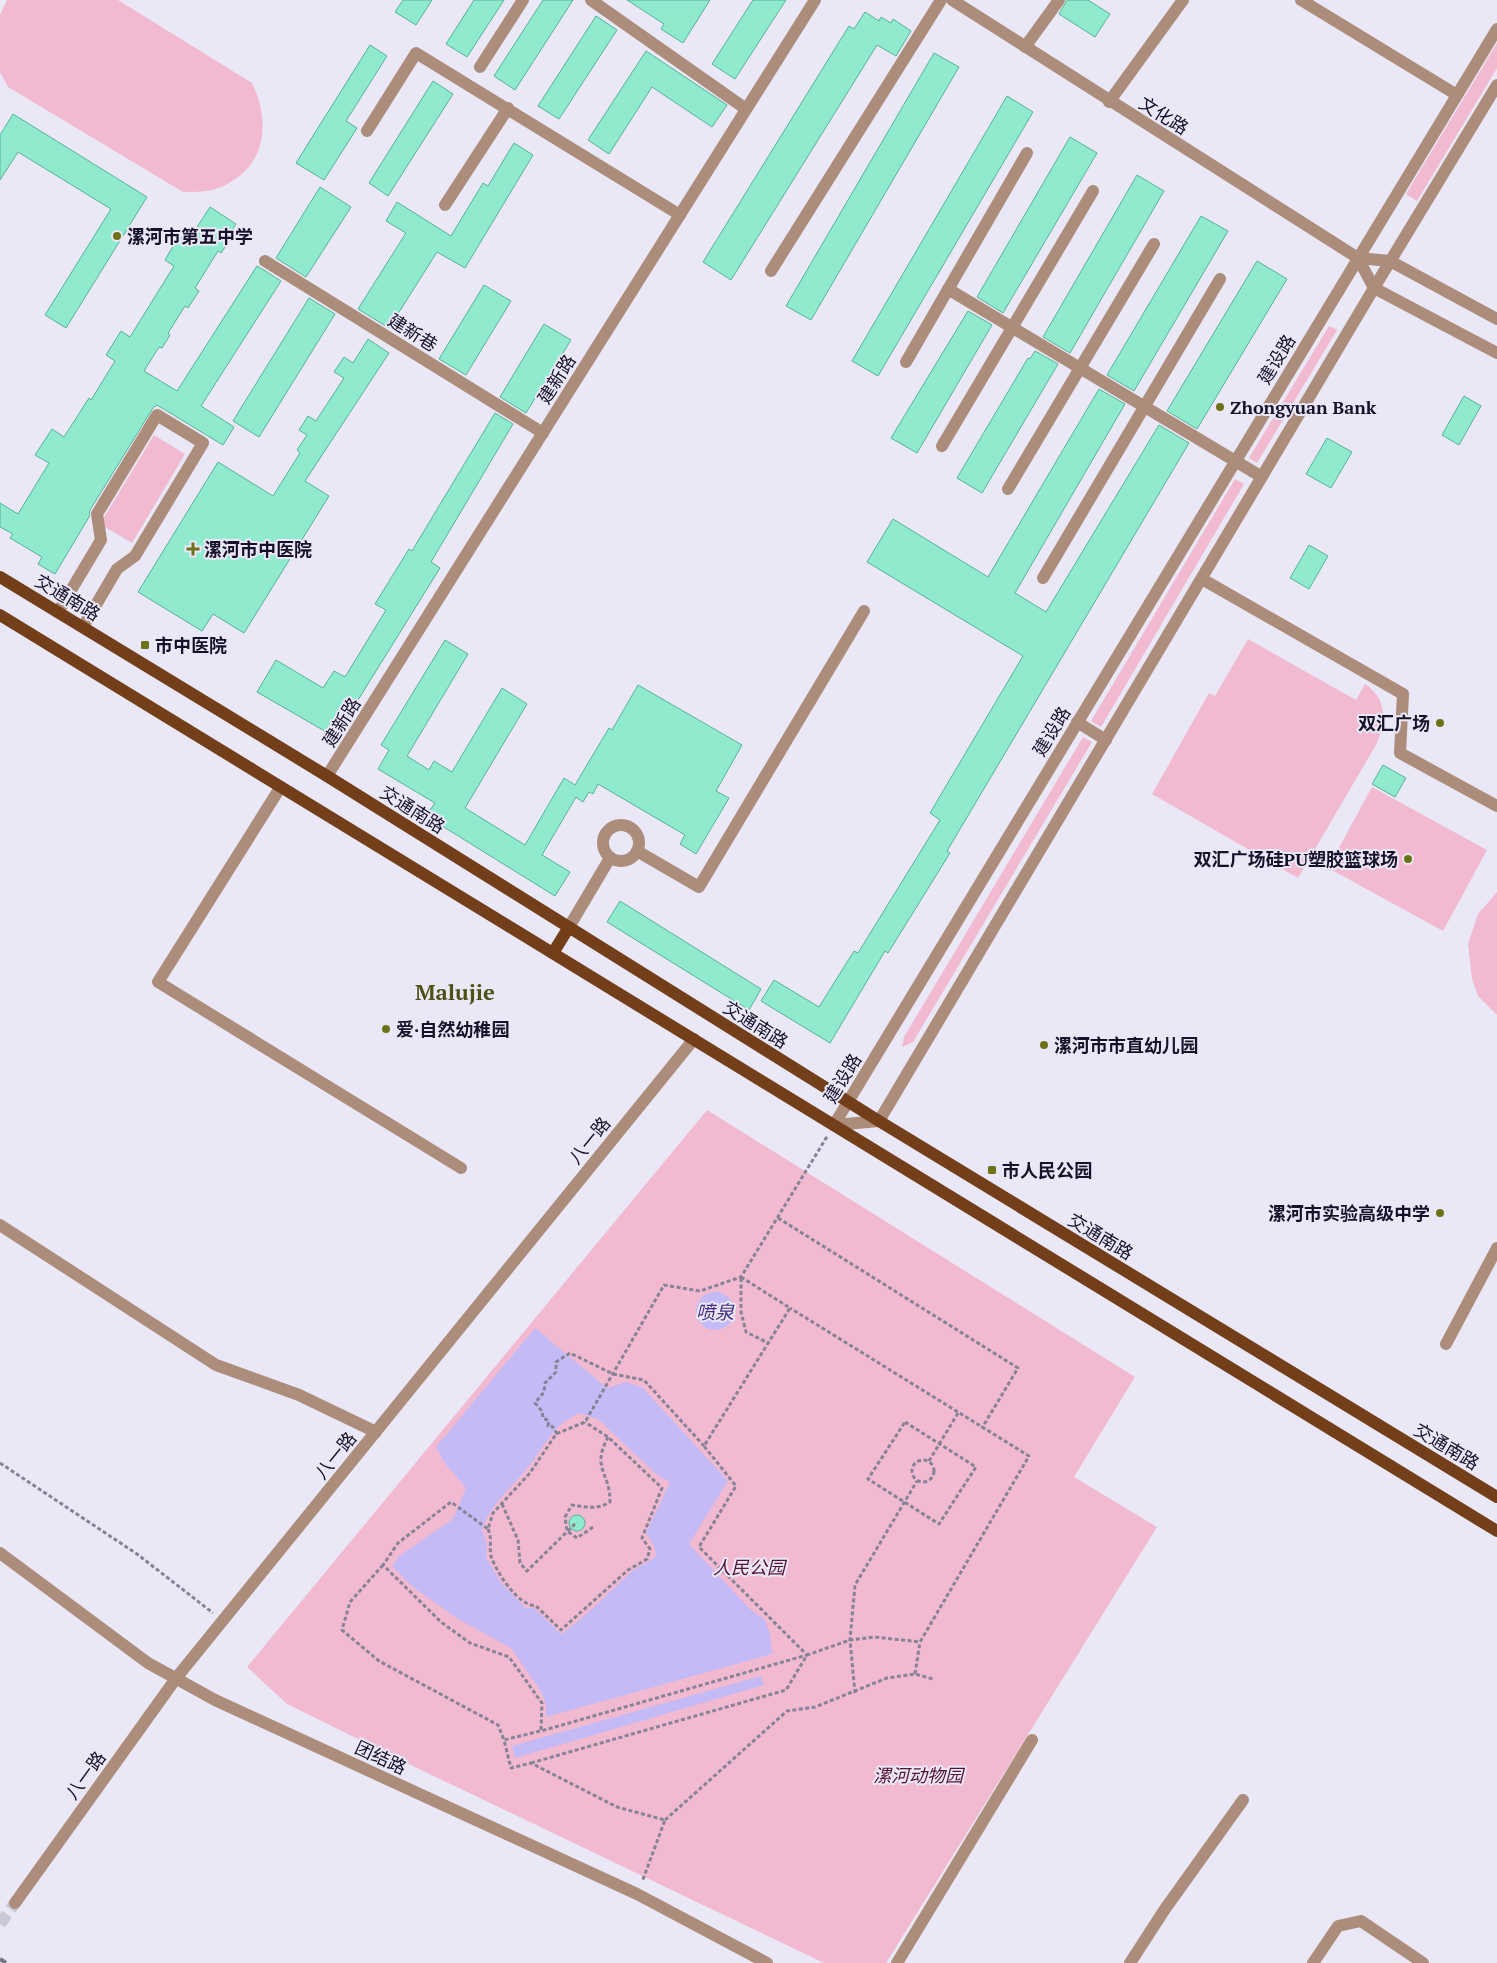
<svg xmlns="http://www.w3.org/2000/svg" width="1497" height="1963" font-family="'PT Serif','Noto Sans SC',serif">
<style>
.green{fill:#f2bad1}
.water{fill:#c4baf5;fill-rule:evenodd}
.building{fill:#90ebce;stroke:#56b297}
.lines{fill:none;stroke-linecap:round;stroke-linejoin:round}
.minor-tunnel{stroke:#cac8d7;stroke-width:12;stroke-dasharray:12 6;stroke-linecap:butt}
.path{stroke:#878396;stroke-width:3;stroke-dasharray:4 2.5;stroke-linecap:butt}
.minor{stroke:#ac8c7a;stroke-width:12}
.major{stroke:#733f1b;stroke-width:12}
.rail{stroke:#7b778b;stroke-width:4;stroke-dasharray:10 5;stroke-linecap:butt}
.poi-dot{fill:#6d7117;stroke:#eae8f6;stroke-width:2}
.labels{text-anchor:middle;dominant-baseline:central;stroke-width:4;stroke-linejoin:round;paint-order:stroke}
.street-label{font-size:18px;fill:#17112a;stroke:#eae8f6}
.poi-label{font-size:18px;font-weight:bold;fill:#17112a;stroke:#eae8f6;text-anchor:start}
.park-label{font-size:18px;font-style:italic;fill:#541035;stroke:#eae8f6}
.water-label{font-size:19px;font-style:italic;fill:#442c7e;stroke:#eae8f6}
.district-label{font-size:22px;font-weight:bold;fill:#4e5116;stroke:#eae8f6}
</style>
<rect width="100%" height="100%" fill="#eae8f6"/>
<g class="green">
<path d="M7,0h111l134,83c15,31 17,71 -14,94 -5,3 -11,8 -17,10 -12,5 -25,5 -38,5l-175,-105 -8,-15v-57z"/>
<polygon points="1497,43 1497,68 1417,201 1406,194"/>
<polygon points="1329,326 1337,330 1257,463 1249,458"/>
<polygon points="154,435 185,454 132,543 100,524"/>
<polygon points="1235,479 1244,484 1101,727 1091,721"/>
<path d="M1248,639l108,61 9,-16c23,15 21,39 11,61l-78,133 -146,-84 57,-101 6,3z"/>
<polygon points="1083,737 1092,742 913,1042 902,1047 904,1037"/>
<polygon points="1372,787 1487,850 1443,931 1328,868"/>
<polygon points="1497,892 1497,1015 1478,996 1472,979 1468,944 1478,914"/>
<polygon points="707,1110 1135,1377 1074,1477 1157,1527 886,1963 824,1963 417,1768 287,1704 247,1667"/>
</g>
<g class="water">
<circle cx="715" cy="1311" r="19"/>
<path d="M535,1328l72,60 19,-6 17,6 85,93 -39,63 61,65 15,11 5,14 2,20 -226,63v-11l-4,-13 -31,-45 -53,-29 -45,-32 -21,-21 7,-10 54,-37 13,-31 -22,-26 -8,-15zM580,1413l19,7 57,54 14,8 -24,51 8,12 2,11c-8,7 -19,10 -26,17 -23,21 -43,43 -69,61l-27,-26h-8l-24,-24 -16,-27 1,-13 -5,-14c10,-28 25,-37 43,-59 19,-22 26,-46 55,-58z"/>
<polygon points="761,1676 764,1685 515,1758 512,1746"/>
</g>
<g class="building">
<polygon points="403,0 432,0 416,25 395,12"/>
<polygon points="474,0 504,0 467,57 446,44"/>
<polygon points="543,0 573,0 515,90 494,76"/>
<polygon points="627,0 710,0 683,43 661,29 664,24"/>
<polygon points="753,0 786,0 735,79 712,64"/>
<polygon points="1067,0 1088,0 1110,14 1095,37 1059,14"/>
<polygon points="865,12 879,21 881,17 891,23 893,19 911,31 896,56 877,45 731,280 703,262 849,26 854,29"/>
<polygon points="596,16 617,30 559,119 538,106"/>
<polygon points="370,45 387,56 346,121 357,128 324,180 296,163"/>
<polygon points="646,51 727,105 712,127 652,87 609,154 588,140"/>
<polygon points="934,53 959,67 811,320 786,306"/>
<polygon points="433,81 453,94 388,196 369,183"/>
<polygon points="1007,96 1033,112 878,376 852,361"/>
<polygon points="13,114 147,197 66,328 45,315 111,209 18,152 0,180 0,135"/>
<polygon points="1070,137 1097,153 1003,313 977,297"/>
<polygon points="514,143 533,155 465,268 437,252 389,328 358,309 406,233 386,221 397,202 451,236 483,183 488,186"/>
<polygon points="1137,175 1164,191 1070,353 1043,337"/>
<polygon points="320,187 351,207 306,277 276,258"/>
<polygon points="210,207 236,224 227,238 230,240 221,253 218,251 195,288 199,291 188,308 185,306 168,333 170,335 162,348 159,347 144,371 177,391 257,266 267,272 281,281 201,406 234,427 223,445 157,405 153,408 90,510 89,517 55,574 38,564 42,557 10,538 13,534 0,527 0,503 18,514 49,463 35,455 52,429 64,437 89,398 91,400 115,361 106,355 121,331 130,337 174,266 165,260 179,236 188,241"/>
<polygon points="1201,216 1228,231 1134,391 1107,375"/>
<polygon points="1257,261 1287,279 1197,429 1167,411"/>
<polygon points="484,285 511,301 466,375 439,359"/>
<polygon points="309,298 335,314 259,437 233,421"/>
<polygon points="968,311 992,325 917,453 891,438"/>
<polygon points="544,324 571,340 526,413 500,397"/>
<polygon points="368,339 389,353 305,481 329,496 244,633 213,614 202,631 138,592 218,462 273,496 300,453 297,450 307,435 299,430 308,416 316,421 344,378 334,372 344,357 353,363"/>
<polygon points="1035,351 1058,364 982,493 957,478 1028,358 1030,359"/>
<polygon points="1099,389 1125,404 1015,593 1046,612 1159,425 1189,443 947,851 950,853 888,953 885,951 830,1043 761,1001 774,980 819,1007 854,951 858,953 940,820 930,813 1023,656 867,562 893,519 988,577"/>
<polygon points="1464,396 1481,406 1459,445 1442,435"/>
<polygon points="495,413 513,424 431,562 440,568 335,737 257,692 276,660 323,688 334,671 345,677 386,610 375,604 409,549 412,551"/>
<polygon points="1327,438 1352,452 1331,488 1306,474"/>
<polygon points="1309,545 1328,556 1309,589 1290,578"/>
<polygon points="445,640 468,654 407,756 429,770 434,761 452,772 502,688 527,704 465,808 525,845 564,778 575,785 609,728 612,730 638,685 742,745 716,791 729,798 696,854 680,844 685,835 598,784 593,794 589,792 583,802 576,797 542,855 570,872 555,896 426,816 435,803 378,769 389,750 381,745"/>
<polygon points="1383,765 1406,778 1395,797 1372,784"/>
<polygon points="620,901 761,989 749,1010 607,922"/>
<circle cx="577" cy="1523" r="8"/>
</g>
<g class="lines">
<polyline class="minor-tunnel" points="0,1924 15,1903"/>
<g class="path">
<polyline points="778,1218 1018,1368 982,1428"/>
<polyline points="741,1277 790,1308 704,1446 736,1486 699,1547 807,1655 541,1731 542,1703 509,1657 470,1643 441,1622 383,1565 398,1543 451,1502 488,1529 493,1513 530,1473 556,1434 585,1422 664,1285 700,1291 741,1277 828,1135"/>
<polyline points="741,1278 741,1312 746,1332 768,1343"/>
<polygon points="905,1422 976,1467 939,1524 868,1479"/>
<polyline points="557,1434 553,1427 548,1426 549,1421 543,1418 542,1411 535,1403 544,1392 545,1383 556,1372 556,1362 570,1353 613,1374 644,1380 704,1446"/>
<circle cx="923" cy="1471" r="11"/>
<polyline points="929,1461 958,1413"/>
<polyline points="0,1463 137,1554 213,1613"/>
<polyline points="502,1504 518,1540 520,1563 527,1571 577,1522"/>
<path d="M593,1527l-16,11 -10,-7 -2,-14 7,-12c14,2 25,5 38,-3 0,-31 -19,-33 -2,-65"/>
<path d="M488,1529c5,10 0,21 4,30 7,17 26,46 44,47l25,24 67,-60 19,-11 3,-10 -8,-11 20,-50 -54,-51 -23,-15"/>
<polyline points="383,1565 350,1602 342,1630 379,1661 498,1725 504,1740"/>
<polyline points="915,1674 920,1642"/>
<polyline points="855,1693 850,1640 855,1585 917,1481"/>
<polyline points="540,1731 504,1740 511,1768 531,1763 617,1807 665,1820 642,1882"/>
<polyline points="531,1763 786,1690 807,1655 850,1640 875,1637 920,1642 1029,1456 790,1308"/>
<polyline points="665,1820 787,1711 815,1707 887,1678 915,1674 933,1679"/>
</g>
<g class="minor">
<polyline points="591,0 746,109"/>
<polyline points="952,0 1358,258 1390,261 1497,319"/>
<polyline points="1301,0 1457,95"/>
<polyline points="1025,47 1059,0"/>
<polyline points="480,67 523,0"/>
<polyline points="1109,102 1183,0"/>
<polyline points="367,131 416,53 680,215"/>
<polyline points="445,205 508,108"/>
<polyline points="1358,258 1374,288 1497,353"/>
<polyline points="265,261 543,433"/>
<polyline points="771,271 941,0"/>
<polyline points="948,289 1262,477"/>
<polyline points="906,362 1027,153"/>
<polyline points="942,446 1093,191"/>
<polyline points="1008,489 1154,244"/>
<polyline points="1043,578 1220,279"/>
<polyline points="1202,579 1403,694 1400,753 1497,806"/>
<polyline points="58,612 101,540 97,514 157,415 203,443 135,556 117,569 83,627"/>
<polyline points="1077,722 1106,740"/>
<polyline points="327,776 815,0"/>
<polyline points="280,788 158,982 461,1168"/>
<circle cx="621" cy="843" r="18"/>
<polyline points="637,851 699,887 864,611"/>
<polyline points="569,927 610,858"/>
<polyline points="834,1125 1497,29"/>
<polyline points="834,1125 879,1121 1374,288 1497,85"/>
<polyline points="0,1225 216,1365 299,1395 376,1432"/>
<polyline points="1446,1344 1497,1248"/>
<polyline points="0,1553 148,1663 215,1700 637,1894 767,1963"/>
<polyline points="15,1903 177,1677 694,1039"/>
<polyline points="897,1963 1032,1740"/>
<polyline points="1130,1963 1165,1909 1243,1800"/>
<polyline points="1313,1963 1338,1926 1361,1921 1423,1963"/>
</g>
<g class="major">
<polyline points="0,577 327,776 879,1121 1497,1497"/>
<polyline points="0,615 1497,1531"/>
<polyline points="553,953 569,927"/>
</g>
<polyline class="rail" points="0,1959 6,1963"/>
</g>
<g class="poi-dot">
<circle cx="117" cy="236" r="5"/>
<circle cx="1220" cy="407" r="5"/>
<path d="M190.5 541.5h5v5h5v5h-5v5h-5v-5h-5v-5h5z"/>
<rect x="140" y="640" width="10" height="10" rx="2.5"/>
<circle cx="1440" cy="723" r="5"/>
<circle cx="1408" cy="859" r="5"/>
<circle cx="386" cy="1029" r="5"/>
<circle cx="1044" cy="1045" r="5"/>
<rect x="987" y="1165" width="10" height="10" rx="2.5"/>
<circle cx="1440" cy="1213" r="5"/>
</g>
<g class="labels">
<g class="street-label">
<text transform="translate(1164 115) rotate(32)">文化路</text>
<text transform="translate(413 332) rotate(32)">建新巷</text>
<text transform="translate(1276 359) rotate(-59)">建设路</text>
<text transform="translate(556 379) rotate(-58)">建新路</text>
<text transform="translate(68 597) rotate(31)">交通南路</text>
<text transform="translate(341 722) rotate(-58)">建新路</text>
<text transform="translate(1051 731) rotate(-59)">建设路</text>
<text transform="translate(413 809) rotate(32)">交通南路</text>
<text transform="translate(756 1024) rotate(32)">交通南路</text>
<text transform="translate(842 1078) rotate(-59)">建设路</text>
<text transform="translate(589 1140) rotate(-51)">八一路</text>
<text transform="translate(1101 1236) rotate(31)">交通南路</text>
<text transform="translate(1447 1446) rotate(31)">交通南路</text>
<text transform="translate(335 1455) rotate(-51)">八一路</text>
<text transform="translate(381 1757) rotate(25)">团结路</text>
<text transform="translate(85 1775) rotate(-54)">八一路</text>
</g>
<g class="poi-label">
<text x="127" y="236">漯河市第五中学</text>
<text x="1230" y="407">Zhongyuan Bank</text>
<text x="204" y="549">漯河市中医院</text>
<text x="155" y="645">市中医院</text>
<text x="1430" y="723" text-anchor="end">双汇广场</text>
<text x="1398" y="859" text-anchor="end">双汇广场硅PU塑胶篮球场</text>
<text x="396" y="1029">爱·自然幼稚园</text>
<text x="1054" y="1045">漯河市市直幼儿园</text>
<text x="1002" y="1170">市人民公园</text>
<text x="1430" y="1213" text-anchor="end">漯河市实验高级中学</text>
</g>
<g class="park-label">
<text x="749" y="1567">人民公园</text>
<text x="918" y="1775">漯河动物园</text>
</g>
<g class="water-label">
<text x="715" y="1311">喷泉</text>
</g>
<g class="district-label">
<text x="455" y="991">Malujie</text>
</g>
</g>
</svg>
